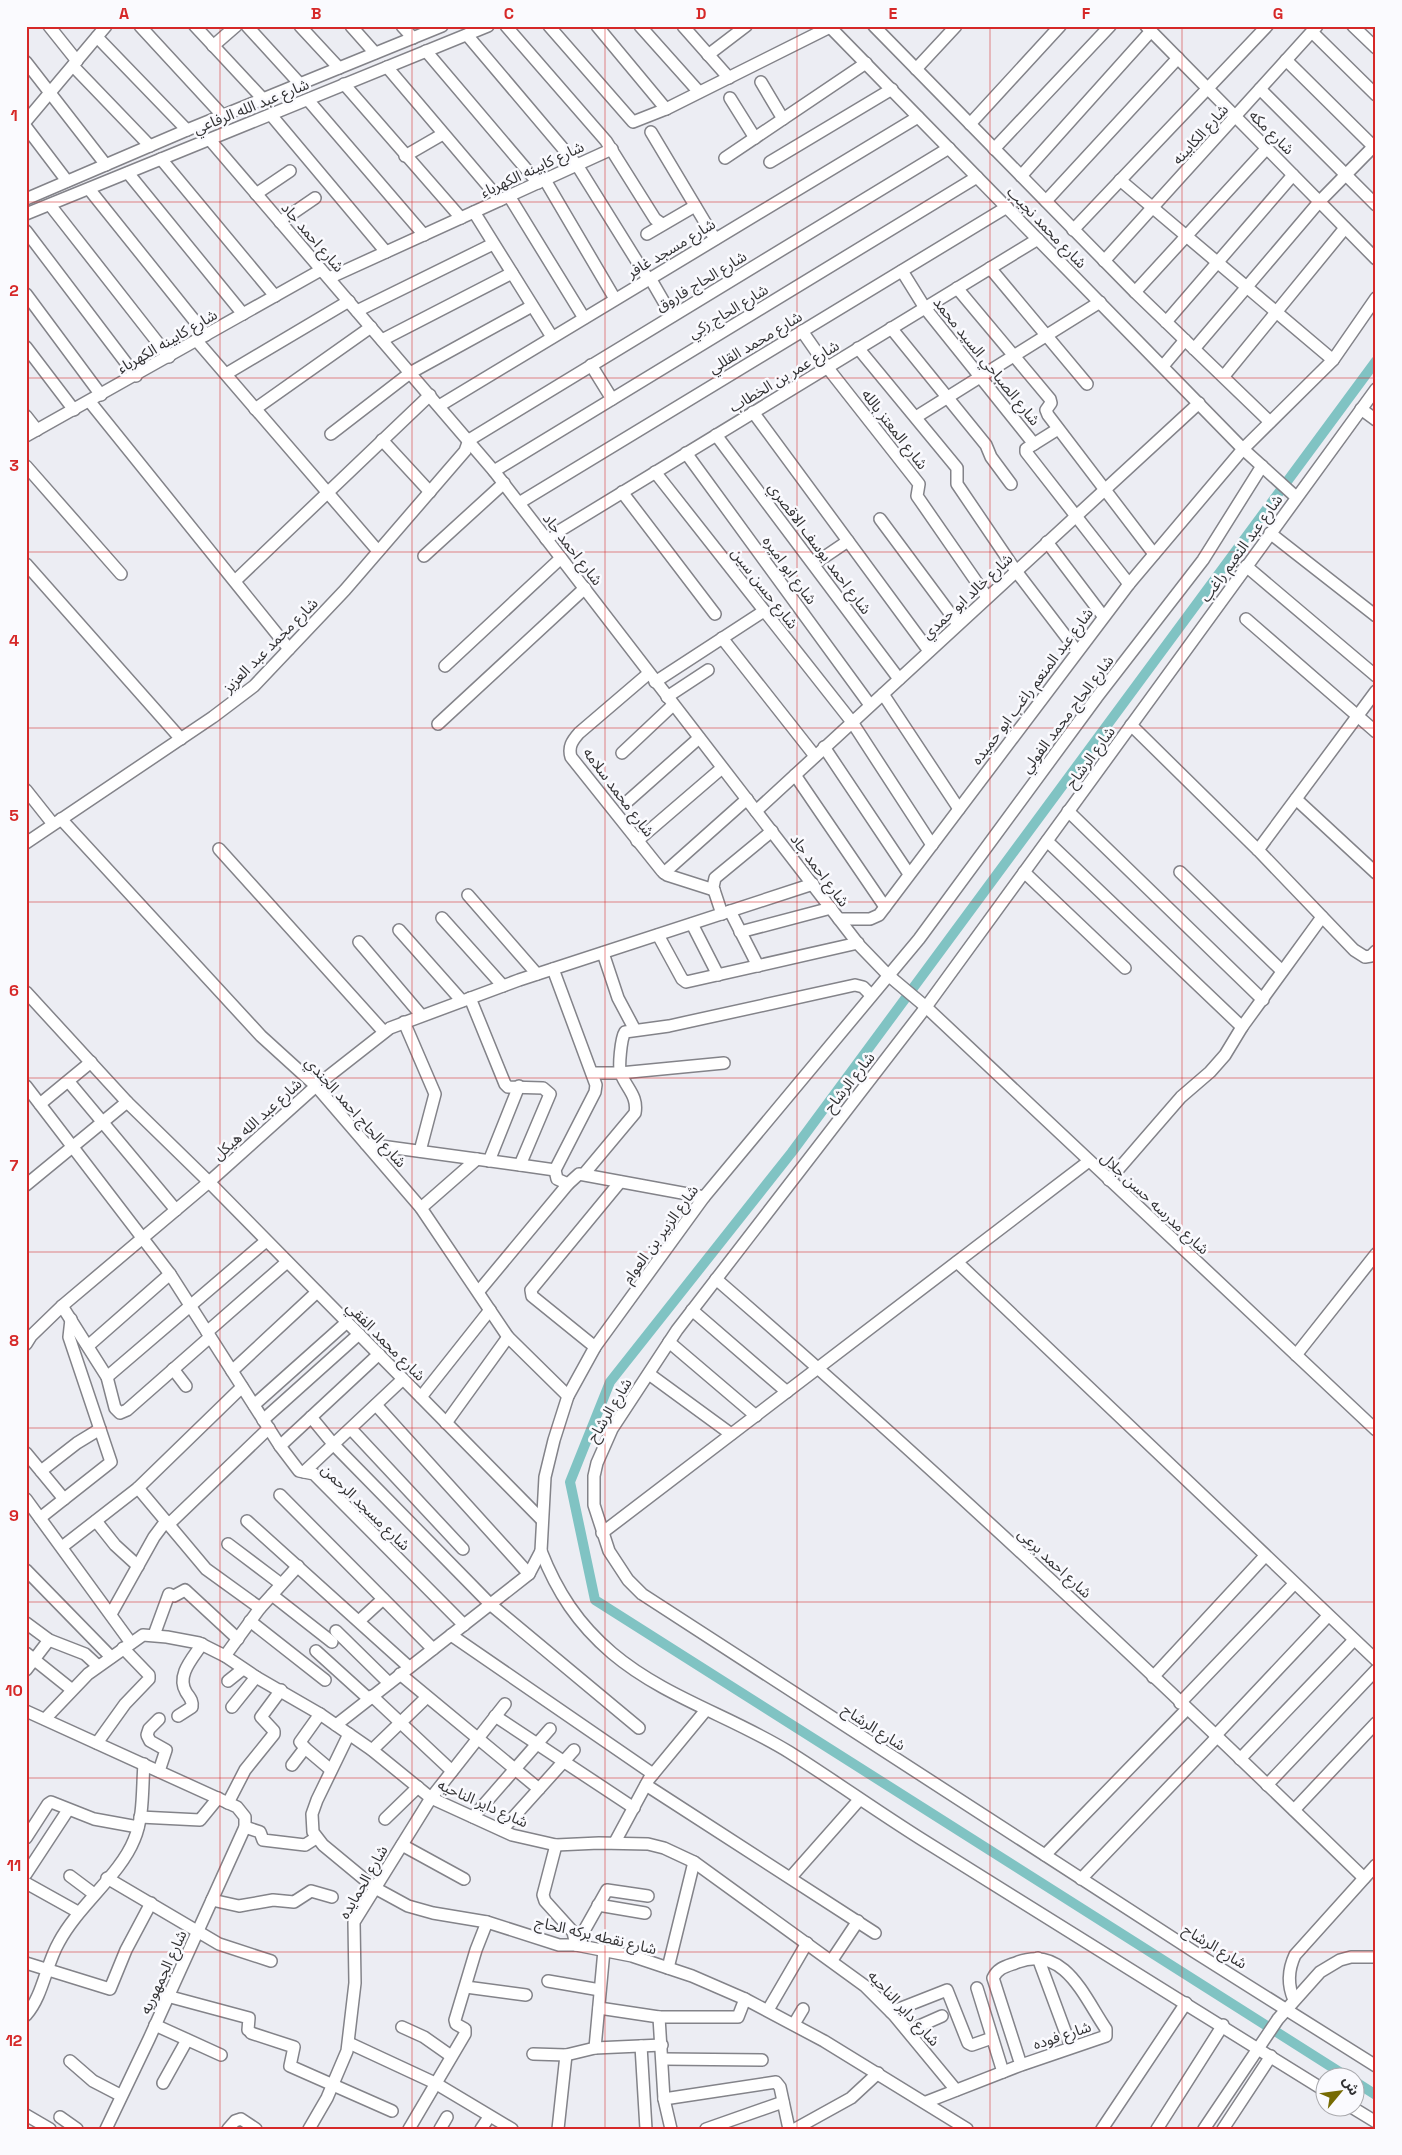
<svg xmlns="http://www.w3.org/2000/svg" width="1402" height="2155" font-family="'Space Grotesk','Noto Sans Arabic',sans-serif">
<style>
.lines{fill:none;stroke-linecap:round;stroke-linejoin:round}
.canal{stroke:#80c3c3;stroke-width:10}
.street-casing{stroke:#838389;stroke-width:14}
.street{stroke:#fff;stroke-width:11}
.grid{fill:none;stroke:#d62828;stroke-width:1;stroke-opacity:0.55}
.labels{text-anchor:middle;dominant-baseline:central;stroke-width:5;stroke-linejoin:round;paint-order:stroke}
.street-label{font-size:15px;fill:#333335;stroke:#fafafe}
.neatline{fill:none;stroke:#d62828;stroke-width:2}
.grid-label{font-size:16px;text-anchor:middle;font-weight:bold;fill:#d62828}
</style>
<rect width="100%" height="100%" fill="#ecedf3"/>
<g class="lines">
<g class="canal">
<polyline points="1349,2078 595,1600 570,1482 610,1382 792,1152 1376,361"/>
<polyline points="1354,2081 1376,2095"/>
</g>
<g class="street-casing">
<g id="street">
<polyline points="49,26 77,61"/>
<polyline points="140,26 223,116"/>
<polyline points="195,26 263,99"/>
<polyline points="247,26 300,84"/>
<polyline points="300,26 339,68"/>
<polyline points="351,26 375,53"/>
<polyline points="402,26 413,38"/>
<polyline points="506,26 606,141 655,219 662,224"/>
<polyline points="549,26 633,122 666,109 830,27"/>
<polyline points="597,26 666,109"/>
<polyline points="640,26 699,92"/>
<polyline points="683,26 729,78"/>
<polyline points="829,26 1243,449 1296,497"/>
<polyline points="874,26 1135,292 1270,422"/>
<polyline points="1146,26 1376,259"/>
<polyline points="1353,26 1376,48"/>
<polyline points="1312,32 1376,95"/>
<polyline points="467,35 577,165 648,279"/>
<polyline points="97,37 187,130"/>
<polyline points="213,46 236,26"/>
<polyline points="426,51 538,183"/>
<polyline points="708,55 746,26"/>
<polyline points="1286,60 1376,149"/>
<polyline points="26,62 106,165"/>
<polyline points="73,66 150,146"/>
<polyline points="387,67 500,200"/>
<polyline points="916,69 956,26"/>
<polyline points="761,82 783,119"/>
<polyline points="344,84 461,218"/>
<polyline points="1260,89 1376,205"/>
<polyline points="730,98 755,138"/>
<polyline points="308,100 424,235"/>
<polyline points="271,115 386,252"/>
<polyline points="26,121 106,26"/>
<polyline points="970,124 1060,26"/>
<polyline points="26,127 67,181"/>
<polyline points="651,132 715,239"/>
<polyline points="210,140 494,471 859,945 888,975 926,1007 1376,1430"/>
<polyline points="994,149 1110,26"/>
<polyline points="405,156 443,134"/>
<polyline points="725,158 866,63"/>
<polyline points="161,159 275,296"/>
<polyline points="770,162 892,89"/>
<polyline points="128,173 243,314"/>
<polyline points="1021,176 1151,31"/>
<polyline points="545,180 615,299"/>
<polyline points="1120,180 1333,360"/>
<polyline points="89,189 206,335"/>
<polyline points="256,194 290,171"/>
<polyline points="509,196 584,318"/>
<polyline points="26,199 187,130 442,26"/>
<polyline points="1046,201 1178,58"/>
<polyline points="50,205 169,357"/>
<polyline points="474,212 552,337"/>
<polyline points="26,214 488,26"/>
<polyline points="280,222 315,198"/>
<polyline points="1073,230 1267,26"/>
<polyline points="26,231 136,376"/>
<polyline points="647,234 695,206"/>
<polyline points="1104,261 1317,26"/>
<polyline points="990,268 1087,384"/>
<polyline points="902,271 925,308 1034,444 1026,449 1026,452 1129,584"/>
<polyline points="329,278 612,149"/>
<polyline points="650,278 672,316"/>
<polyline points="957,288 1050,399 1051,403 1046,410 1048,415 1154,554"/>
<polyline points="1135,292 1267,148"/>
<polyline points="26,294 101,395"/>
<polyline points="357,311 493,244"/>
<polyline points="1166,322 1293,175"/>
<polyline points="891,328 986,445 991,457 1011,484"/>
<polyline points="802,331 827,367 919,484 917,496 987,597"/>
<polyline points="382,340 512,273"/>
<polyline points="197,341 378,551"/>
<polyline points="26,347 74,410"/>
<polyline points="858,348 957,468 957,484 1016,571 1077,651"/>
<polyline points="1194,349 1319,202 1376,144"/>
<polyline points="591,365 612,399"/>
<polyline points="1163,366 1185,340"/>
<polyline points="226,374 349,301"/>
<polyline points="1224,376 1345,228"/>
<polyline points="1376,389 926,1007 677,1330 612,1429 597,1463 594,1476 594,1505 609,1551 628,1580 642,1594 1193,1951 1376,2066"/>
<polyline points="90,402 289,649"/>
<polyline points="439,406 918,117"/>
<polyline points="255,409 371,327"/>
<polyline points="1361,409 1376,420"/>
<polyline points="753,412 929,651"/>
<polyline points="26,416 37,430"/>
<polyline points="916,417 1100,302"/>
<polyline points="331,434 410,373 532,306"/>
<polyline points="716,435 899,679"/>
<polyline points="26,436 321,270"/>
<polyline points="382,440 430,492"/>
<polyline points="1034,444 1058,429"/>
<polyline points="686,453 870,705"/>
<polyline points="26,466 121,574"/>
<polyline points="494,471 977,177"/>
<polyline points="655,472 852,722 932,845"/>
<polyline points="622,492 715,614"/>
<polyline points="519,503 1007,207"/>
<polyline points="880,519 958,624"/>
<polyline points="1270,533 1376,616"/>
<polyline points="546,539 1038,239"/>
<polyline points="1047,542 1103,616"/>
<polyline points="424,556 504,483"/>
<polyline points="26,564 181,739"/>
<polyline points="814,564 848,541"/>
<polyline points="1246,566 1376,676"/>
<polyline points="235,581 430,395"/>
<polyline points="1246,619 1376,732"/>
<polyline points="722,638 815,756"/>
<polyline points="445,666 561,558"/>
<path d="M648,674l-69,59c-7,8 -11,14 -8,24l91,114 5,4 47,15"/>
<polyline points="655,682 764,611"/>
<polyline points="883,694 959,809"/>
<polyline points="667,697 708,670"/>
<polyline points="438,724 585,588"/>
<polyline points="1131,725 1258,850 1354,950 1365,957 1371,956 1376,951"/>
<polyline points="824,747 909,874"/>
<polyline points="622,753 673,705"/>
<polyline points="795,775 885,907"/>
<polyline points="26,790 53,824"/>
<polyline points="1296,799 1376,873"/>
<polyline points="628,801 699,738"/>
<polyline points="756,811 1199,403"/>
<polyline points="1068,811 1263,1000"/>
<polyline points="61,819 261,1036 316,1086 421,1208 508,1337 568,1396"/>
<polyline points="637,841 722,768"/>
<polyline points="1047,841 1242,1027"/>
<polyline points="26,843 213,717 254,686 345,590 465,451 469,440 949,148"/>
<polyline points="219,849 384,1032"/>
<polyline points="1258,850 1376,691"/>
<polyline points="1024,872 1125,968"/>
<polyline points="1180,872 1282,971"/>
<polyline points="664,873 747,799"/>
<polyline points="468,895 537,974"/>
<polyline points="730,911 758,966"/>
<polyline points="722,914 713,887 715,878 772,831"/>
<polyline points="442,918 503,986"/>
<polyline points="839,919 870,919 879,915 1129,584 1243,449 1333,360 1376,298"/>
<polyline points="692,924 718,975"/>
<polyline points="399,930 462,1001"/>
<polyline points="740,932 831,908"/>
<polyline points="658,935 682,979 686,982 858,943"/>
<polyline points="359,942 421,1015"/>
<polyline points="603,953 618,998 635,1030"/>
<polyline points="553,969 596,1085 595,1092 555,1170 557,1179 568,1184"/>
<polyline points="26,992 127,1102 209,1182 542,1520"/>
<polyline points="404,1022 435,1094 420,1151"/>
<polyline points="592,1073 620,1073 724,1063"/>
<polyline points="69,1082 176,1210"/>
<polyline points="26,1086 170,1274 280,1446 299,1471 314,1474 464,1625"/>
<polyline points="40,1104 91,1062"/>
<polyline points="366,1144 520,1165 550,1094 543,1088 508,1087 505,1084 470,998"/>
<polyline points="489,1161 519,1086"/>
<polyline points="520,1165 555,1170"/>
<path d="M584,1174l51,-61c3,-17 -8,-24 -14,-39 -3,-6 0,-36 4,-42l44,-6 186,-41 8,2 8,8"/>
<polyline points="1109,1180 1181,1097 1210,1072 1225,1055 1242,1027 1322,917"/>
<polyline points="26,1185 127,1102"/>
<polyline points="421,1208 477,1159"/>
<polyline points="957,1262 1376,1660"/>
<path d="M716,1279c223,193 437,394 648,599"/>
<polyline points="479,1291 568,1184 579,1174 704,1197"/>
<polyline points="62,1306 107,1377 115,1408 120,1413 127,1410 210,1337"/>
<polyline points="692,1310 787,1392"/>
<polyline points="207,1332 287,1262"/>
<polyline points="669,1342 756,1416"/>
<polyline points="26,1344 31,1336 62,1306 209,1182 316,1086 390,1028 519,980 813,884"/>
<polyline points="88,1346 170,1274"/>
<polyline points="595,1347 532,1296 531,1290 620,1182"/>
<polyline points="1296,1355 1376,1254"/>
<polyline points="173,1369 186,1386"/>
<polyline points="232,1371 317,1292"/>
<polyline points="649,1374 731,1434"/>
<polyline points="107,1377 266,1241"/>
<polyline points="421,1397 490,1310"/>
<polyline points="254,1405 347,1322"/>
<polyline points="376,1405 529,1574"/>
<polyline points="311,1417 334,1445 490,1604 639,1728"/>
<polyline points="263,1420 359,1334"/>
<polyline points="446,1423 508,1337"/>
<polyline points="351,1429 463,1549"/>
<polyline points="280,1446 379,1354"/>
<polyline points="26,1453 64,1499"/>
<polyline points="41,1471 77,1443 100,1429"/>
<polyline points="304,1472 403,1379"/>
<polyline points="138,1488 206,1569 260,1608"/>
<polyline points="280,1495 433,1649"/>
<polyline points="26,1499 131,1643"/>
<polyline points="40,1518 111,1462 69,1337 71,1319"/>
<polyline points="96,1521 115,1545 138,1566"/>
<polyline points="247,1521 409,1667"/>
<polyline points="169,1524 269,1428"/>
<polyline points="602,1533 1089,1161"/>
<polyline points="228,1544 281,1584"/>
<polyline points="62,1547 138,1488 242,1387"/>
<path d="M541,1551c16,41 37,73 71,102 52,44 119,63 177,99 49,31 96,65 145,95 130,82 260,162 390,243"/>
<polyline points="26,1570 111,1657"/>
<polyline points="272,1595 332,1642"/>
<polyline points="111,1614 154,1537 166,1521"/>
<polyline points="250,1621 325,1680"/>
<polyline points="359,1621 383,1599"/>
<polyline points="26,1623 49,1640 85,1654 98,1666"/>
<polyline points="336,1631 389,1683"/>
<polyline points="154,1635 169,1594 174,1596 185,1590 238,1639"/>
<polyline points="451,1635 653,1774"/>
<polyline points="316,1651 369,1699"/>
<polyline points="26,1653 71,1689"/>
<polyline points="225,1656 260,1608 298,1566"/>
<polyline points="26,1670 49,1640"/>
<polyline points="400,1674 539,1789"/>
<polyline points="1153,1677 1265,1556"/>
<polyline points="228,1681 243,1669"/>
<polyline points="372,1696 452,1771"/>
<polyline points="1180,1703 1294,1584"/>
<polyline points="232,1707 256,1677"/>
<polyline points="26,1711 237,1807 245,1817 245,1827 149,2039 106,2129"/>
<path d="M178,1716l14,-9c1,-7 -3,-10 -6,-15 -10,-17 7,-34 16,-48"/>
<polyline points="495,1716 634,1808"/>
<polyline points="45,1719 88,1674 143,1635 167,1637 199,1643 225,1656 256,1677 320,1714 372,1750 431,1798 512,1835 556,1845 599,1843 648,1844 664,1848 694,1862 865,1986 894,2015 956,2090"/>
<polyline points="159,1719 149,1729 147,1735 150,1741 166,1750 159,1771"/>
<polyline points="336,1725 529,1574 541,1551 545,1477 554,1440 568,1396 595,1347 704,1197 919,939 1097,697 1203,560 1262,466"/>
<polyline points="349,1734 317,1800 312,1814 313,1832 323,1845 375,1888 408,1906 433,1913 487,1922 559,1945 576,1945 632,1956 692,1976 745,1999 824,2041 967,2129"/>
<polyline points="1215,1736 1328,1616"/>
<polyline points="97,1743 125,1704 149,1679 149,1675 123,1648"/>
<polyline points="305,1748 331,1770"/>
<polyline points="372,1750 427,1697"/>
<polyline points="1240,1759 1354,1640"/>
<polyline points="292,1765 305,1748 300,1742 320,1714"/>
<polyline points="646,1785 875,1933"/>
<polyline points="1267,1785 1376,1670"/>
<polyline points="228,1803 245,1770 274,1734 274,1731 261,1717 281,1690"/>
<polyline points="1294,1810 1376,1723"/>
<polyline points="140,1817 200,1820 218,1798"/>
<polyline points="473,1817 550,1729"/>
<polyline points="385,1819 418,1787"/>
<polyline points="245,1827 260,1832 263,1840 305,1845 316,1838"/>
<polyline points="502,1830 574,1750"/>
<polyline points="26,1838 48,1804 51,1802 94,1819 138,1827"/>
<polyline points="615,1842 649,1779 706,1710"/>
<polyline points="402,1845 464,1879"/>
<polyline points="556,1845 543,1895 545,1901 573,1932 576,1945"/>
<polyline points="1045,1855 1187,1709"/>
<polyline points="26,1874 68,1810"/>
<polyline points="70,1876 94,1894"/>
<polyline points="791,1877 859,1800"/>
<polyline points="107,1878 219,1944 271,1961"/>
<polyline points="1081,1879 1216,1738"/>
<polyline points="26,1883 78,1912"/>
<polyline points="212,1900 239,1906 273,1900 294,1902 311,1891 332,1897"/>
<polyline points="598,1905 645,1913"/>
<polyline points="576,1945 607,1890 648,1896"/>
<polyline points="1038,1958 1071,2047"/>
<polyline points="832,1960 858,1921"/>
<polyline points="26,1963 110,1989 126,1950 151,1903"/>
<polyline points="668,1968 694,1862"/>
<polyline points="548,1981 600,1990"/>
<polyline points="466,1987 526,1995"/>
<polyline points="977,1988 1003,2072"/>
<polyline points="167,1996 249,2018 248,2030"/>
<path d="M1294,2000c-7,-16 -6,-30 1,-45l81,-90"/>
<polyline points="599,2008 659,2017 738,2017 745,1999"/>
<polyline points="768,2010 807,1943"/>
<polyline points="891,2012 947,1990 968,2043 972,2045 992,2038"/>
<path d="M26,2015c17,-19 20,-51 33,-73 19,-36 61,-67 75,-102 10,-23 8,-51 10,-76"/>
<polyline points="659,2017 664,2099 671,2129"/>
<polyline points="794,2024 803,2009"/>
<polyline points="155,2025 221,2055"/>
<polyline points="402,2027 424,2037 451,2056"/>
<polyline points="908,2031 942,2016"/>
<polyline points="251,2033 294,2047 290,2066 392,2111"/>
<polyline points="349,2043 435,2083 512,2129"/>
<polyline points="641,2046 646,2129"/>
<polyline points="595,2048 604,1950"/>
<polyline points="533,2054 566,2055 595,2048 662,2045"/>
<polyline points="663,2059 762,2060"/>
<polyline points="70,2061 93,2081 120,2095"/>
<polyline points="163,2083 187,2040"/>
<polyline points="664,2099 776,2082 780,2087 789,2129"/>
<path d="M926,2102l95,-37 85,-29v-7c-22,-32 -41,-84 -88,-67 -10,4 -20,5 -25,16l28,87"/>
<polyline points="1353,2108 1376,2122"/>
<polyline points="26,2115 50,2129"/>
<polyline points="60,2117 77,2129"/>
<polyline points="228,2129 235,2121 241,2119 256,2129"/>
<polyline points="309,2129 327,2098 347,2051 355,1983 354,1922 431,1798 505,1704"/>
<polyline points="409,2129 465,2034 465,2029 456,2024 455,2020 476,1950 487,1922"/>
<polyline points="440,2129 447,2117"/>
<polyline points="481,2129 489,2117"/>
<polyline points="558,2129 566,2055"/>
<polyline points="706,2129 783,2102"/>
<polyline points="795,2129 851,2098 878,2073"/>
<polyline points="1102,2129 1186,2003"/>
<polyline points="1157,2129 1223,2025"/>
<polyline points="1204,2129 1278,2019 1320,1972 1340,1960 1351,1957 1376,1957"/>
<polyline points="1223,2129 1271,2056"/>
</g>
</g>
<use href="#street" class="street"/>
</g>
<path class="grid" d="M220,26v2103M412,26v2103M605,26v2103M797,26v2103M990,26v2103M1182,26v2103M26,202h1350M26,378h1350M26,552h1350M26,728h1350M26,902h1350M26,1078h1350M26,1252h1350M26,1428h1350M26,1602h1350M26,1778h1350M26,1952h1350"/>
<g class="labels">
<g class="street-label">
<text transform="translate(251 106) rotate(-22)">شارع عبد الله الرفاعي</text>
<text transform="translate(1272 132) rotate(45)">شارع مكه</text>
<text transform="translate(1200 134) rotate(-48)">شارع الكابينه</text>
<text transform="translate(532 169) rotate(-25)">شارع كابينه الكهرباء</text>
<text transform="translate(1047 227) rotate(46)">شارع محمد نجيب</text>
<text transform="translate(313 237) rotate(49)">شارع احمد جاد</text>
<text transform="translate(671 248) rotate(-31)">شارع مسجد غافر</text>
<text transform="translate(701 281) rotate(-31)">شارع الحاج فاروق</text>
<text transform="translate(728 311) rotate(-31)">شارع الحاج زكي</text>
<text transform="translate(167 341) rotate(-30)">شارع كابينه الكهرباء</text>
<text transform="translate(755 342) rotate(-31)">شارع محمد القللي</text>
<text transform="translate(987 361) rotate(51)">شارع الصباحي السيد محمد</text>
<text transform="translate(784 376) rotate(-31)">شارع عمر بن الخطاب</text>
<text transform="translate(895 429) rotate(52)">شارع المعتز بالله</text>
<text transform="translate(820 548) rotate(53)">شارع احمد يوسف الاقصري</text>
<text transform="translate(1241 548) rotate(-54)">شارع عبد النعيم راغب</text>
<text transform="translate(573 549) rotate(52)">شارع احمد جاد</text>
<text transform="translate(790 570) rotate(54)">شارع ابو اميره</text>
<text transform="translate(765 588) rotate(52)">شارع حسن سين</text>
<text transform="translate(967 596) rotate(-43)">شارع خالد ابو حمدي</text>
<text transform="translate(270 645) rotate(-45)">شارع محمد عبد العزيز</text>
<text transform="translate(1032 686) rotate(-53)">شارع عبد المنعم راغب ابو حميده</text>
<text transform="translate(1067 714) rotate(-53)">شارع الحاج محمد الفولي</text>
<text transform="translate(1090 757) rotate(-54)">شارع الرشاح</text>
<text transform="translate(619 792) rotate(53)">شارع محمد سلامه</text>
<text transform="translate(820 870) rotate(53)">شارع احمد جاد</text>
<text transform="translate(849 1082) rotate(-52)">شارع الرشاح</text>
<text transform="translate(356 1112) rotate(48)">شارع الحاج احمد الجندي</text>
<text transform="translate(257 1119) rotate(-42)">شارع عبد الله هيكل</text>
<text transform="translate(1155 1203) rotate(43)">شارع مدرسه حسن جلال</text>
<text transform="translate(660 1234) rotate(-54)">شارع الزبير بن العوام</text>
<text transform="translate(386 1341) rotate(45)">شارع محمد الفقي</text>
<text transform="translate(609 1410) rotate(-59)">شارع الرشاح</text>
<text transform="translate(366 1507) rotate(44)">شارع مسجد الرحمن</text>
<text transform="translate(1055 1563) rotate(43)">شارع احمد برعى</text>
<text transform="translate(874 1727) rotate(33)">شارع الرشاح</text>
<text transform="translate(483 1803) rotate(24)">شارع داير الناحيه</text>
<text transform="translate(363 1882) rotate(-60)">شارع الحمايده</text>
<text transform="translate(596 1935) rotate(13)">شارع نقطه بركه الحاج</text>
<text transform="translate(1215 1946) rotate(31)">شارع الرشاح</text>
<text transform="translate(163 1972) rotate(-65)">شارع الجمهوريه</text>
<text transform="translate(904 2008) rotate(47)">شارع داير الناحيه</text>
<text transform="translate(1062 2035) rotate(-18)">شارع فوده</text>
</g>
</g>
<rect width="1402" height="2155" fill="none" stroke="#fafafe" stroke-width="55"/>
<g transform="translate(1340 2092) rotate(61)"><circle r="24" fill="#fafafe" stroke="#aaaaae"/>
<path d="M0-4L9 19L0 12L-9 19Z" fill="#766b03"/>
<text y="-8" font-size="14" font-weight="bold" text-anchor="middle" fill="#333335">ش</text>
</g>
<rect x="28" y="28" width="1346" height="2100" class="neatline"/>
<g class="grid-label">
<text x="124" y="19">A</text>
<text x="316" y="19">B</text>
<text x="509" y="19">C</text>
<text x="701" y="19">D</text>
<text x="893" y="19">E</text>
<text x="1086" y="19">F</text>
<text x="1278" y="19">G</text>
<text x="14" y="121">1</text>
<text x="14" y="296">2</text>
<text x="14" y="471">3</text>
<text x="14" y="646">4</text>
<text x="14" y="821">5</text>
<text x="14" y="996">6</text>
<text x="14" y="1171">7</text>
<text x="14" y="1346">8</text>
<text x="14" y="1521">9</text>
<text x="14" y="1696">10</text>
<text x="14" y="1871">11</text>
<text x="14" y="2046">12</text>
</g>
</svg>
